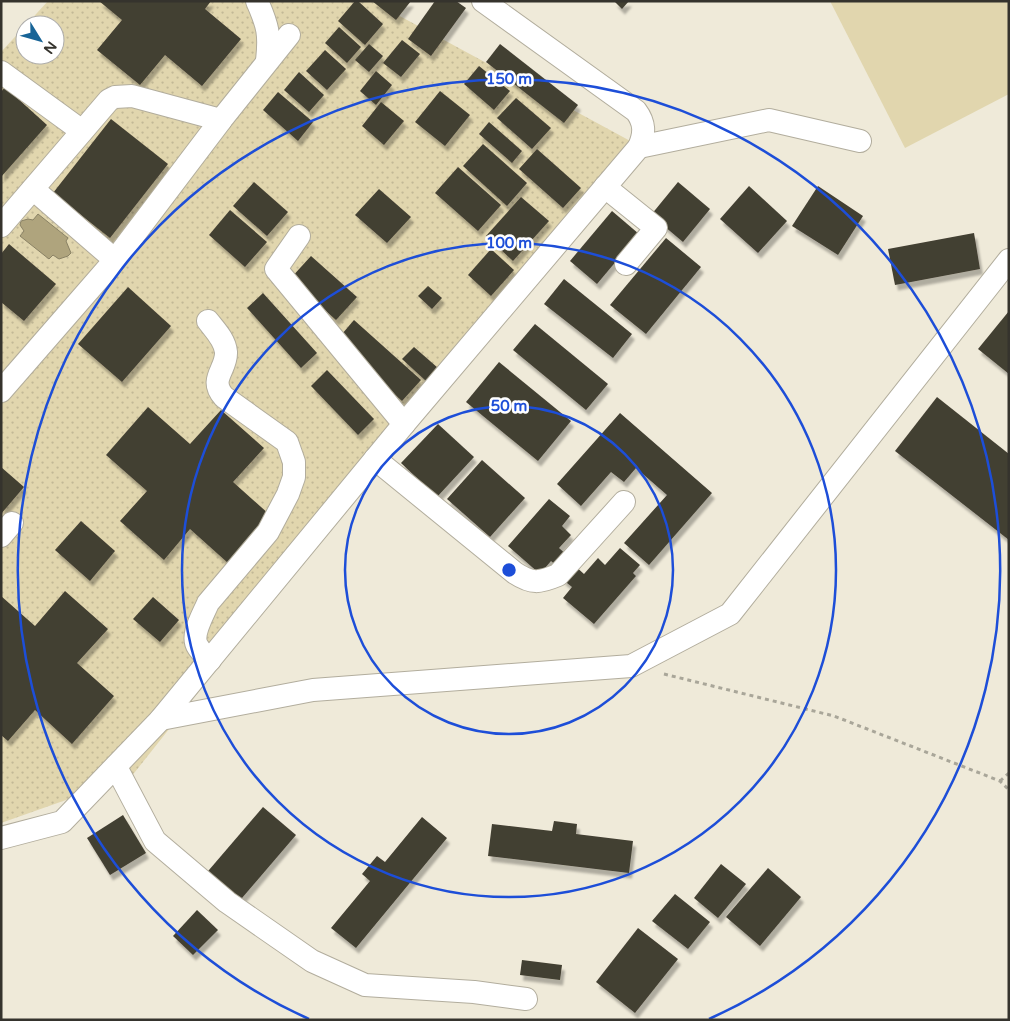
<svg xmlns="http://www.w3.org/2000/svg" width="1010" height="1021" font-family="'Varela Round',sans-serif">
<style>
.grass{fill:#e1d6ae}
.park{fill:url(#park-dots)}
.water{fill:#afa47d;stroke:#8a8265}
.building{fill:#433f32;filter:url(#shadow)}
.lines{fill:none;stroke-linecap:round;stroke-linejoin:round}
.minor-casing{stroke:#b2ad9d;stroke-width:24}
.path{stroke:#a9a699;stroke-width:3;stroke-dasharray:4 4;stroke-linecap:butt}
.minor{stroke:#fff;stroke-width:22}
.ring{fill:none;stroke:#1d4ed8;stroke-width:2.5}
.centre{fill:#1d4ed8;stroke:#fff;stroke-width:2.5}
.ring-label{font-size:15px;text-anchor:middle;font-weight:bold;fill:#1d4ed8;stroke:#fff;stroke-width:5;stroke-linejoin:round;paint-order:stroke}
</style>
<defs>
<pattern id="park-dots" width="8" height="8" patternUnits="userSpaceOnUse" patternTransform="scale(1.25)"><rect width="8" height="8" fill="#e1d6ae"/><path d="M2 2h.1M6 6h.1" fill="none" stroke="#c2b896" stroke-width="1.8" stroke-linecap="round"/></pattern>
<filter id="shadow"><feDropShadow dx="3" dy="5.5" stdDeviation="1" flood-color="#0004"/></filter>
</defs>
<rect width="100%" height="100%" fill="#efead9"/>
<polygon class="grass" points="830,1 1009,1 1009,94 905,148"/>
<polygon class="park" points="48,1 372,1 634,143 131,777 1,823 1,52 25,26 25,55 55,55 55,25 26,25"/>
<polygon class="water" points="38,214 68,238 66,241 71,253 68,256 59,259 53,255 49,259 20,236 24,231 20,225 21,221 28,219 33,220"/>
<g class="building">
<polygon points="99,1 211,1 205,9 241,39 202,86 165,55 140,85 97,50 122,20"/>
<polygon points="355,1 358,1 383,24 365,45 338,21"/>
<polygon points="372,1 411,1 396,20"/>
<polygon points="435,1 456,1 466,8 431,56 408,39"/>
<polygon points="614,1 629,1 622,9"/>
<polygon points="339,27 361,47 347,63 325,43"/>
<polygon points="402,40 420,54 401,77 383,63"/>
<polygon points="369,44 383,56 369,72 355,60"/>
<polygon points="500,44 578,105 564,123 486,62"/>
<polygon points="325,50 346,69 327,90 306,71"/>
<polygon points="479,66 510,91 494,110 464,84"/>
<polygon points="376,71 392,85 376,105 360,91"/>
<polygon points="299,72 324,95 309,112 284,90"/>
<polygon points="5,87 47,125 1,177 1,92"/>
<polygon points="440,91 470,115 445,146 415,122"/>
<polygon points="278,92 313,122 298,141 263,110"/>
<polygon points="516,98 551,128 532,149 497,118"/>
<polygon points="381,102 404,121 384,145 362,126"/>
<polygon points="111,119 168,164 110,238 53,193"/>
<polygon points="489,122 522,151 512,163 479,134"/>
<polygon points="483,144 527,183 507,206 463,166"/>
<polygon points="537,149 581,188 563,208 519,169"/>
<polygon points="458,167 501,205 478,231 435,193"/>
<polygon points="254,182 288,212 267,236 233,206"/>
<polygon points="678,182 710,209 683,242 651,215"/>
<polygon points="749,186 787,221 758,253 720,219"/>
<polygon points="818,186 863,216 838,255 792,226"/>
<polygon points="379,189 411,217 387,243 355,215"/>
<polygon points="521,197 549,221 513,261 486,236"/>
<polygon points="230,210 267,242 245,267 209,235"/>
<polygon points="612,211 639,234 597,284 570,261"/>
<polygon points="974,233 980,269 895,285 888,249"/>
<polygon points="666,238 701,267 646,334 610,305"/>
<polygon points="9,244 56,284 24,321 1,302 1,254"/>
<polygon points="491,249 514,270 491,296 468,275"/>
<polygon points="311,256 357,297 336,320 290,279"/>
<polygon points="564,279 632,334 613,358 544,304"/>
<polygon points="428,286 442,298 432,309 418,296"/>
<polygon points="128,287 171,326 122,382 78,344"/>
<polygon points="263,293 317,353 301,368 247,308"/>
<polygon points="1009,311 1009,374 978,349"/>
<polygon points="354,320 421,380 402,401 336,341"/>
<polygon points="535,324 608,384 586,410 513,350"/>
<polygon points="414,347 438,368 426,381 402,359"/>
<polygon points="499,362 571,421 538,461 466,402"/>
<polygon points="327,370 374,419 358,435 311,386"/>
<polygon points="937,397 1009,454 1009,540 895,451"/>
<polygon points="148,407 190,444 221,410 264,448 233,482 270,515 228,563 190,529 164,560 120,521 147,491 106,455"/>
<polygon points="620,413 712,493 649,565 624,543 667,495 636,468 624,482 611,472 581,506 557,484"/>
<polygon points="438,424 474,457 437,497 401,463"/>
<polygon points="482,460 525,498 490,537 447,499"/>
<polygon points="1,467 24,487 1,514"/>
<polygon points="549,499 570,516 562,526 571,535 559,548 569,557 559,568 551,561 540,574 508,546"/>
<polygon points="81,521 115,551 90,581 55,550"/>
<polygon points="620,548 640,565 633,573 636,576 594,624 563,598 572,587 562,579 574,565 584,574 598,558 605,565"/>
<polygon points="65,591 108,629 77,663 114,696 72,744 35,710 8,741 1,735 1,596 35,626"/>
<polygon points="153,597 179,620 160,642 133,619"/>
<polygon points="263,807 296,835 236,905 203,877"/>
<polygon points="123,815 146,853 110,875 87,838"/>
<polygon points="422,817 447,838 356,948 331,928 370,881 362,874 377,856 385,862"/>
<polygon points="554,821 577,824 576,834 633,841 629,873 488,856 492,824 552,831"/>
<polygon points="721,864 746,884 718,918 694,898"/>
<polygon points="768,868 801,897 760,946 726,917"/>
<polygon points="675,894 710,922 688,949 652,921"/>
<polygon points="197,910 218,930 193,955 173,936"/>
<polygon points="638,928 678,959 635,1013 596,982"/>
<polygon points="522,960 562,965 560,980 520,975"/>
</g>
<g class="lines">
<g class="minor-casing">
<g id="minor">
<path d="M257,1c11,25 13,33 10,60"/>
<polyline points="1,72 82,131"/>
<polyline points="639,147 769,120 860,141"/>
<polyline points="605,187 656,228 626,264"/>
<polyline points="33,189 115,260"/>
<polyline points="1,226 109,100 115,97 132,96 221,120"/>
<polyline points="299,236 276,269 404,424"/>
<path d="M208,321c7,9 17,19 18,31 1,18 -18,27 -2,45l63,45 7,20v15l-6,17 -20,38 -60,71c-5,12 -18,33 -10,44 3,5 8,9 12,13"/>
<polyline points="1,391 115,260 221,120 289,35"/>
<path d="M375,459l140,114c17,11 24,10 43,2l66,-73"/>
<polyline points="1,536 12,523"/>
<polyline points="161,719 313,690 631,666 730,614 1009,260"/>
<polyline points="116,767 155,841 227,902 312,961 365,985 474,992 526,999"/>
<path d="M1,838l61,-16 99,-103 243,-295 235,-277c6,-14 6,-24 -3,-36l-153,-110"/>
</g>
</g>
<g class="path">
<polyline points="664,674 834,716 1000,781 1009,790"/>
<polyline points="1000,781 1009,773"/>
</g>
<use href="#minor" class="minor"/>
</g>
<g class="ring">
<circle cx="509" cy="570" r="164"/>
<circle cx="509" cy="570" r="327"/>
<path d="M309 1019A491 491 0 1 1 709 1019"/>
</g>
<circle cx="509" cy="570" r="8" class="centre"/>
<g class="ring-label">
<text x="509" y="84">150 m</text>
<text x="509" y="248">100 m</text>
<text x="509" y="411">50 m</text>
</g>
<rect width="1010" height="1021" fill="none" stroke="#35332d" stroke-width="5"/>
<g transform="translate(40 40) rotate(127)"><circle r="24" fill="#ffffff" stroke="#aeadab"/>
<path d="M0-4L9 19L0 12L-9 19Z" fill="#186497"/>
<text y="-8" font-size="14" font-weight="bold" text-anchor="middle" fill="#35332d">N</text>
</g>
</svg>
